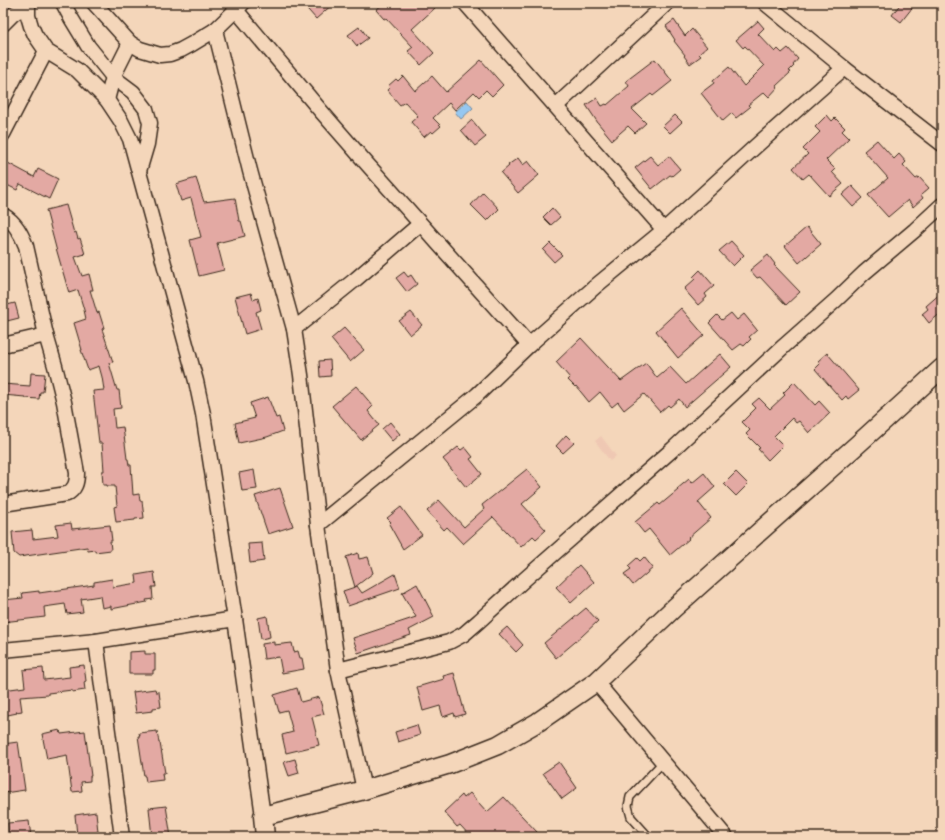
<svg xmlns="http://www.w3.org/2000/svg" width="945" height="840" font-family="'Gochi Hand',sans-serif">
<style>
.built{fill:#efc8b3}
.water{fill:#95c7f1;stroke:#71889d}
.building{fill:#e3a9a3;stroke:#3b2a1e}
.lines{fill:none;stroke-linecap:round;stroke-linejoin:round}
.service-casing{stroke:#3b2a1e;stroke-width:10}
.minor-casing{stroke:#3b2a1e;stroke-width:17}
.tertiary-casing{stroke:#3b2a1e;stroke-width:21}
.service{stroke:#f4d6ba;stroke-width:7}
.minor{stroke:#f4d6ba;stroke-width:14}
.tertiary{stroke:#f4d6ba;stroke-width:18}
</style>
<rect width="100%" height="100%" fill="#f4d6ba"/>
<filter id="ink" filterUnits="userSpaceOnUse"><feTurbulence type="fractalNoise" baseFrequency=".025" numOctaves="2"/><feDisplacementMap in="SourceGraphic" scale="8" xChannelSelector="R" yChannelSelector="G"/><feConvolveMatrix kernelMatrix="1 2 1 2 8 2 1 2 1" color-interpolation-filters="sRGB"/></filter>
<g filter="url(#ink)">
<polygon class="built" points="601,436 616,456 610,461 595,441"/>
<polygon class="water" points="467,101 473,108 461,119 455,112"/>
<g class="building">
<polygon points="302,3 334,3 316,19"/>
<polygon points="384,3 430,3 435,8 412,29 434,53 421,65 408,51 413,47 386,18 384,19 376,10"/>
<polygon points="901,3 916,3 901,22 892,15"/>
<polygon points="674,20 685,36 692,29 707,47 699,54 701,56 690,64 684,56 685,55 674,41 675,40 666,26"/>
<polygon points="758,21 764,28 758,34 775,52 778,49 782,53 788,48 798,59 793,65 794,66 789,71 791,72 776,86 778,87 769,97 764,92 748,105 750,107 736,118 732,113 723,121 701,93 714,83 713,81 729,67 744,86 764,66 745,46 743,48 736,40"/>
<polygon points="359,27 360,29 361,28 368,38 357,46 348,35"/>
<polygon points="655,59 672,81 653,96 651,94 632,109 646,123 635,133 628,126 612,140 598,123 586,105 597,98 602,106 606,104 607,105 629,86 626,81"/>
<polygon points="481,60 503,85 492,96 486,90 479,97 474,92 455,110 449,103 433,118 441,126 433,133 431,131 424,137 411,122 418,116 405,102 400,105 387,90 390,88 388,86 396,79 398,81 403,76 415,91 432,76 446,92"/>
<polygon points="675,115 682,122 670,133 663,126"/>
<polygon points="827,115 832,121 835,118 845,128 842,131 849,138 826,160 835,169 832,172 843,184 829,196 809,174 803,179 793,168 808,154 803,149 820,132 815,127"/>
<polygon points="472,120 486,137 475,146 461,130"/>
<polygon points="877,140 894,159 899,154 906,162 903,165 916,179 919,177 929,188 921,195 923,198 913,207 908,200 888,217 868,195 888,178 864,151"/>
<polygon points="650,156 658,165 669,156 680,169 672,176 670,175 652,189 635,168"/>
<polygon points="518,158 523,165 528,161 539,175 518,193 501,173 509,166 508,165"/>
<polygon points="6,162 34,177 38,169 58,179 49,199 20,184 17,190 3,183 3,168"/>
<polygon points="196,178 204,202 235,198 239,221 241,221 245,236 217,243 224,270 199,276 190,240 201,237 191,198 181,201 176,184"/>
<polygon points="852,186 863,198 853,207 842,195"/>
<polygon points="483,192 499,209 487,221 471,205"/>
<polygon points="66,205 74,233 76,232 78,239 80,238 85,254 75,257 82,276 89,274 93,290 90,290 97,313 99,312 104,328 102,329 113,362 109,363 117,390 119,390 121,408 113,409 115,428 123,427 127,459 128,459 129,465 131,465 133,495 139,494 140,501 142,501 144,518 135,519 135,520 116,522 114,507 117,506 115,486 107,486 107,485 103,485 102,471 104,471 102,443 99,443 93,391 104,390 102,377 99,366 88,370 81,350 82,350 74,323 86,319 84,310 78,290 69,293 56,248 46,210"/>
<polygon points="552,208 560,217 551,225 543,217"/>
<polygon points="807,227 821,244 799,263 785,246"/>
<polygon points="731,241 744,255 733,266 719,251"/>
<polygon points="550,243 562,255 554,262 543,250"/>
<polygon points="768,255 775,264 774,265 800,292 786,305 760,277 757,278 750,270"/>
<polygon points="700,270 714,286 705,294 707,297 698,305 684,289 695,279 693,277"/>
<polygon points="404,272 408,277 411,275 417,284 407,292 396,278"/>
<polygon points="942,292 942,312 929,323 922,314 928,309 926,306"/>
<polygon points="251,293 253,300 258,298 261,310 256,312 261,329 245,334 235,297"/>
<polygon points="15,303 19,318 3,322 3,306"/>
<polygon points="681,308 704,335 678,358 656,331"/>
<polygon points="411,312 422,325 410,335 399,321"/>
<polygon points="731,313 737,320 744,314 757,330 749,337 751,339 744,346 741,344 733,350 709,323 717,315 722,320"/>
<polygon points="344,328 364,350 350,362 331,339"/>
<polygon points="581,338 621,381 646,363 657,378 670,367 686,384 720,354 731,367 685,407 679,399 670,407 668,405 660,412 644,394 624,410 618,402 612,407 600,392 589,402 576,386 575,387 568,380 570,378 556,362"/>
<polygon points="827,353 859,390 848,399 846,396 842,400 815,369 820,364 818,361"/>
<polygon points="330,360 331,376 320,377 319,361"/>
<polygon points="31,373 45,374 43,392 40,392 39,399 25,398 25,397 3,395 3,384 30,386"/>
<polygon points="794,382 815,405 819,401 830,413 809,433 799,421 796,423 792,418 774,436 783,445 768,460 758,449 760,448 746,434 750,430 742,422 756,408 752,404 759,398 770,409 785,395 783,393"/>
<polygon points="356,386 373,406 368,411 379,425 361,440 332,406"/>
<polygon points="268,397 276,418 279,417 283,431 267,437 239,443 235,423 255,418 250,403"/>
<polygon points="390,422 400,434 392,441 382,429"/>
<polygon points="566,435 574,443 563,453 556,446"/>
<polygon points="458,447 461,450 465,447 473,457 470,459 482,474 466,487 443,459"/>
<polygon points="527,469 542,487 522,504 546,530 536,539 533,536 521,547 493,517 463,544 447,527 444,530 427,511 439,500 464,527 484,509 482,505"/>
<polygon points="254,470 257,489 242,491 239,473"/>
<polygon points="736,472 748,484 736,496 724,484"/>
<polygon points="704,473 715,487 698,502 711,518 688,538 689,539 670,555 649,529 644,533 635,522 658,503 660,505 678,490 677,489 689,479 692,483"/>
<polygon points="280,488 293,526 268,534 255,496"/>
<polygon points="401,507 422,535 403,549 389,524 391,522 387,518"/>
<polygon points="71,523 72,529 110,525 112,541 110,541 111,550 95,552 95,550 88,551 87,547 19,557 14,553 12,532 32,530 33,539 58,536 56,525"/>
<polygon points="262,543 264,561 250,563 248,544"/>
<polygon points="358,553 359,559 368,557 373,573 355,587 357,586 362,593 395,574 400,588 348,606 343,591 355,587 346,557"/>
<polygon points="644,557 653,568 633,585 624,574 631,569 628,566 637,558 640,561"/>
<polygon points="579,565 594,582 571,603 556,587"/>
<polygon points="154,572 156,587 152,587 153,599 146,600 147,602 111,609 111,606 102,608 100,596 81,599 83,612 67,614 65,604 44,607 45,617 3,622 3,600 23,598 22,593 39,591 39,593 94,585 94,582 112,579 113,587 137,583 136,575"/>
<polygon points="417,584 434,617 409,630 411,635 358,653 353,638 416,617 402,593"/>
<polygon points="586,608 598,621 581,637 556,658 544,643"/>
<polygon points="267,616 270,637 261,639 258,618"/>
<polygon points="507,627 523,645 516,652 499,634"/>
<polygon points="274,642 274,645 292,643 294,652 298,651 300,658 302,658 304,669 282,673 279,657 264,659 262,644"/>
<polygon points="145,651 145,654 155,654 155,670 153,670 153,674 129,674 129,652"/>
<polygon points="84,665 86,681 84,682 85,690 72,692 72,690 48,693 48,695 20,697 22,711 16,712 17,713 3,716 3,690 25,687 23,670 43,668 44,680 70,677 69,667"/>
<polygon points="454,673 465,714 455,717 454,713 443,717 440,706 423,711 417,687 444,679 443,676"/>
<polygon points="297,688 301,702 319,697 324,714 312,717 319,745 286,753 282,735 293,732 287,710 279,712 274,695"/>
<polygon points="155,689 156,692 159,692 161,707 153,708 153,711 136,713 133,692"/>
<polygon points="417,725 420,735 398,742 395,732"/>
<polygon points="60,730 61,734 85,731 91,776 90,776 90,781 81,782 82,791 72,792 67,755 47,759 42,734"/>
<polygon points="157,731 159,743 160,743 165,773 162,773 163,780 146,782 145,776 144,776 138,736 140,736 139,733"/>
<polygon points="18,742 25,790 4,793 3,785 3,744"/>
<polygon points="295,759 299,773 289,776 284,762"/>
<polygon points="559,762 577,788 562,799 543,773"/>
<polygon points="470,793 487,812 504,797 537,832 532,837 471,837 460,825 457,827 444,812 462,795 464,798"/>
<polygon points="166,806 171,837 152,837 149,808"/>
<polygon points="96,812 98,832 77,835 75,815"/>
<polygon points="29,821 31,837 9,837 8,823"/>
</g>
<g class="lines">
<g class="service-casing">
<polyline id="service" points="649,837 631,817 628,806 630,797 663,762"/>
</g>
<g class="minor-casing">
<g id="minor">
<polyline points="29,3 28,5 28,16 31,26 35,35 46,51 77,70 107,100 121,121 130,139 196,381 203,414 235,619 263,816"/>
<polyline points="63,3 71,18 88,46 113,77 133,92 146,109 150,123 147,144 139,171"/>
<polyline points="94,3 130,43 140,49 160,55 170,54 181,50 192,44 215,30 243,3"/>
<polyline points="465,3 664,230"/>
<polyline points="765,3 844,68 942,144"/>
<polyline points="236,10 320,110 368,165 529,345"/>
<polyline points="3,24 13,14 28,5"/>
<polyline points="215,30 250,171 294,329 301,375 318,525 338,670 364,790"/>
<polyline points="107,100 113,77 130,43"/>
<polyline points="556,106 667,3"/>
<polyline points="3,134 46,51"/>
<path d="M3,215c12,7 18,18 23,31l20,89 9,31 9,36 13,71c0,10 -2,16 -10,21l-64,10"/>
<polyline points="294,329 356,279 420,224"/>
<polyline points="3,345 46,335"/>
<polyline points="318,525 477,395 529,345 597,285 664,230 756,146 844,68"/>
<polyline points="96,641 122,837"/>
<polyline points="3,650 96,641 235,619"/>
<polyline points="338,670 449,642 464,634 479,621 525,579 673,449 784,346 836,300 864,273 915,230 942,205"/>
<polyline points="596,682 726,837"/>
</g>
</g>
<g class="tertiary-casing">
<polyline id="tertiary" points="265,837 263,816 364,790 450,764 498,745 538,722 596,682 674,608 858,444 942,368"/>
</g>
<use href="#service" class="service"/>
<use href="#minor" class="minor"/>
<use href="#tertiary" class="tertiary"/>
</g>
</g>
<rect width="945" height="840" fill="none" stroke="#f4d6ba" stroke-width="16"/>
<rect x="8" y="8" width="929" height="824" fill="none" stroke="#3b2a1e" stroke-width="1.5" filter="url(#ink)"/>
</svg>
